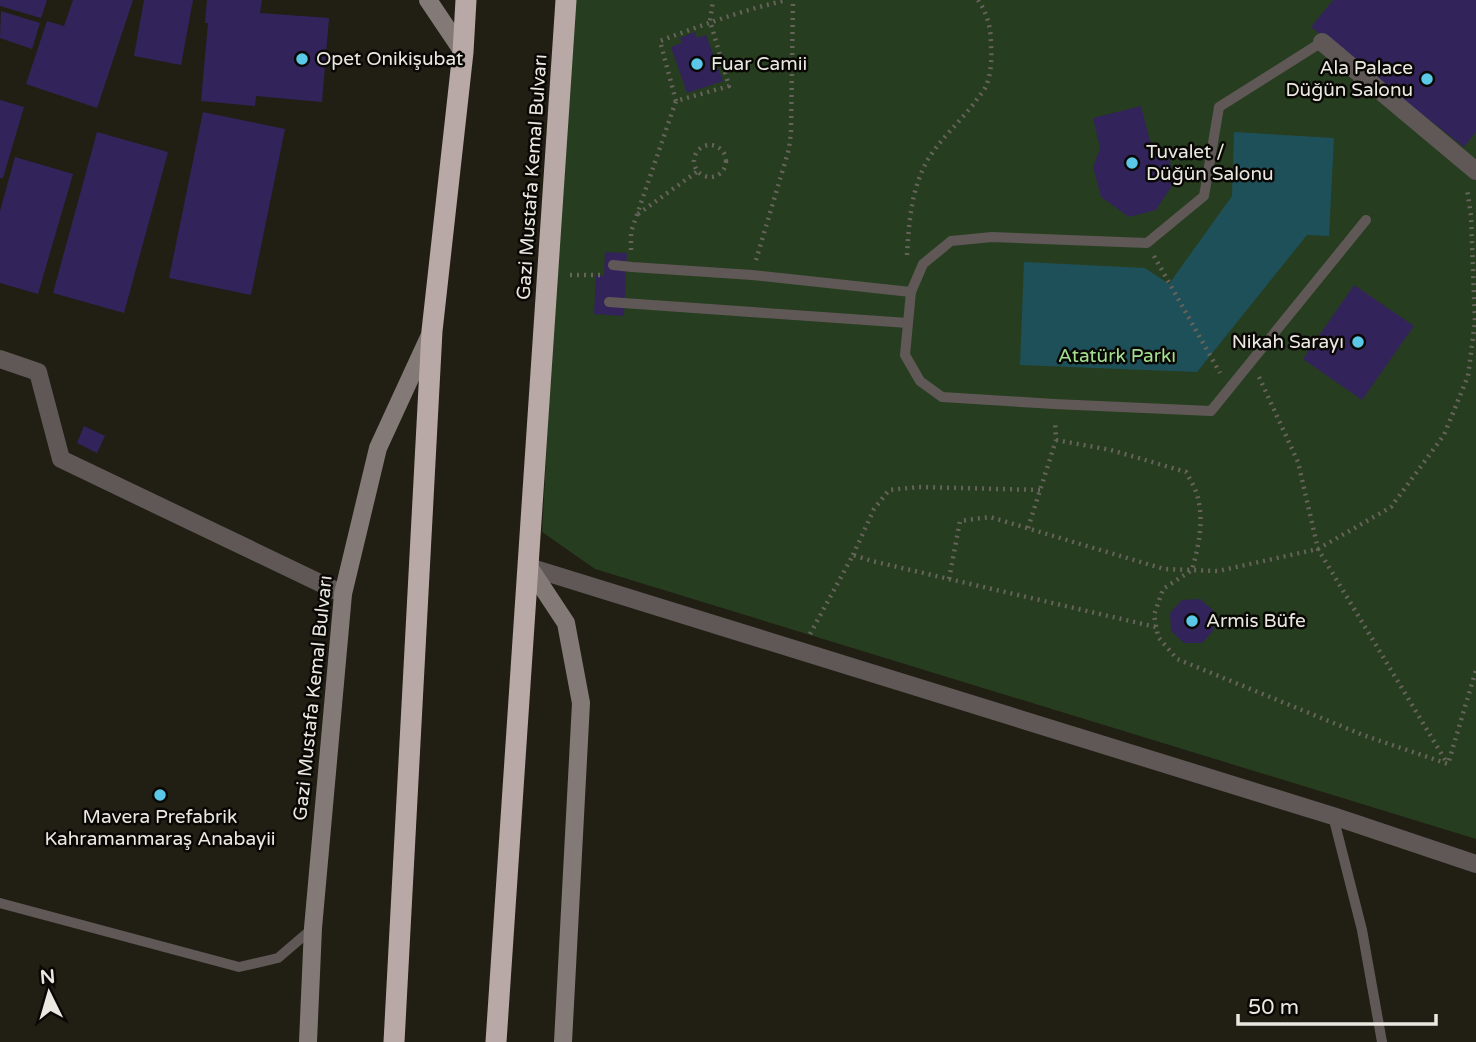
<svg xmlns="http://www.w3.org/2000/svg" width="1476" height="1042" font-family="'Varela Round',sans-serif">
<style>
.green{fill:#273d1f}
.water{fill:#1e505a}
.building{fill:#32245a}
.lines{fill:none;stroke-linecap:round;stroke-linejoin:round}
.path{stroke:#66635a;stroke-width:4.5;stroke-dasharray:2 5;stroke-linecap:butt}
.lane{stroke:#5f5857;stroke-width:10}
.street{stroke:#5f5857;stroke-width:18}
.secondary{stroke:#837977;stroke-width:18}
.highway{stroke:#b9a9a6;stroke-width:21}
.poi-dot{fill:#5bc8e7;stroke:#090805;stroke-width:2.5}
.labels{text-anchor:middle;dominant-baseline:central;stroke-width:5;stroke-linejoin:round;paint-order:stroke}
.poi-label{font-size:19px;fill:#eae8e1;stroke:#090805;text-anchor:start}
.street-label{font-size:19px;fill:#eae8e1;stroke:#090805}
.park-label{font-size:19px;fill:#a4df90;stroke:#090805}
</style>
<rect width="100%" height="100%" fill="#211e14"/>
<polygon class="green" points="571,0 1476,0 1476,839 595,569 542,532"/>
<polygon class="water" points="1234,132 1334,138 1329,236 1307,235 1197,372 1020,365 1024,262 1145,268 1169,284 1232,196"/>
<g class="building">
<polygon points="0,0 47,0 41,18 0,6"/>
<polygon points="73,0 133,0 97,108 26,84 47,21 64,26"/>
<polygon points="144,0 193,0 181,65 134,56"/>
<polygon points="207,0 262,0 260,13 329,18 322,102 256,96 255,106 201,101 208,23 205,23"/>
<polygon points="1333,0 1476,0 1476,132 1464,147 1311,27"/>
<polygon points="1,11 40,23 32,49 0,38"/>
<polygon points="695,32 697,38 706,35 723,81 687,93 671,47 682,43 680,38"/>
<polygon points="0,100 24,107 3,178 0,178"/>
<polygon points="1141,106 1150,141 1169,159 1175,181 1156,210 1129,217 1101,197 1093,167 1100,148 1093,118"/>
<polygon points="203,112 285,129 251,295 169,278"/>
<polygon points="97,132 168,152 124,313 53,293"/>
<polygon points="15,157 73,174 38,294 0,283 0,211"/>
<polygon points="605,252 627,253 624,316 594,314 596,275 604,276"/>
<polygon points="1354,285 1414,326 1362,400 1303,359"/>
<polygon points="84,426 105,436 97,453 77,443"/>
<polygon points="1200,599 1214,611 1214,630 1202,643 1184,643 1171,631 1170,613 1182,600"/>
</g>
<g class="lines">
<g class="path">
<path d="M676,101l-16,-60c42,-16 83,-31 127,-41"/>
<circle cx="710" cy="161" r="16"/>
<polyline points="638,214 698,171"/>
<polyline points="631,250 631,232 676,101 729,86 710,21 713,0"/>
<path d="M907,255c2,-32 4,-65 20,-94 13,-22 33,-39 48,-59 4,-6 10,-12 12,-18 4,-12 5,-26 4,-38 0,-18 -3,-31 -13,-46"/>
<polyline points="1154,256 1220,373"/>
<polyline points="756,260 789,149 791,131 793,0"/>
<polyline points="570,275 600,275"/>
<polyline points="1259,377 1298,462 1318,549 1447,763"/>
<path d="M1056,440l55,10 75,22c3,6 8,13 10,20 9,25 3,53 -4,78l-29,19 -9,26 4,22 19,22 186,76 85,29 28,-94"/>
<polyline points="1028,528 1056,440 1055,421"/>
<polyline points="853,555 874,509 889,490 919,487 1042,490"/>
<polyline points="949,579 1156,627"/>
<polyline points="810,634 853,555 872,561 949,579 960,521 990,517 1164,569 1218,571 1318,549 1391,507 1444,435 1468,376 1475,322 1471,216 1467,189"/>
</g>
<g class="lane">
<polyline points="613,265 632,267 752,275 911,292 923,264 951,241 992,237 1147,243 1204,196 1219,107 1322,42"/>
<polyline points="609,302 908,323 905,355 920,381 942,397 1054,404 1211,411 1366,220"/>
<polyline points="908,323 911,292"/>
<polyline points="1333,816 1362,930 1382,1042"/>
<polyline points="0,903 239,967 278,958 313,928"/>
</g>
<g class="street">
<polyline points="1322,42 1476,171"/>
<polyline points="0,359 38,372 61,459 343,594"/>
<polyline points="529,567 1333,816 1476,864"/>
</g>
<g class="secondary">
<polyline points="428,0 463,52"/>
<polyline points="529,567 566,623 581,703 563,1042"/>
<polyline points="308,1042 313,928 343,594 378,448 430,335"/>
</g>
<g class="highway">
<polyline points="394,1042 432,331 463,52 466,0"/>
<polyline points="496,1042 566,0"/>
</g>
</g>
<g class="poi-dot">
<circle cx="302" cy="59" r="7"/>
<circle cx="697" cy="64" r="7"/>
<circle cx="1427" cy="79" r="7"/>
<circle cx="1132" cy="163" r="7"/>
<circle cx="1358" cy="342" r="7"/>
<circle cx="1192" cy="621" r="7"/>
<circle cx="160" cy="795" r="7"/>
</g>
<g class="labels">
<g class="poi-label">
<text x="316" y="59">Opet Onikişubat</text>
<text x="711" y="64">Fuar Camii</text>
<text x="1413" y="68" text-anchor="end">Ala Palace<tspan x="1413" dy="22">Düğün Salonu</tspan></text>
<text x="1146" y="152">Tuvalet /<tspan x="1146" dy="22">Düğün Salonu</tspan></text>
<text x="1344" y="342" text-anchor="end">Nikah Sarayı</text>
<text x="1206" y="621">Armis Büfe</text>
<text x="160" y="817" text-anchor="middle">Mavera Prefabrik<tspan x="160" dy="22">Kahramanmaraş Anabayii</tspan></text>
</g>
<g class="street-label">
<text transform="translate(532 177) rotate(-86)">Gazi Mustafa Kemal Bulvarı</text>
<text transform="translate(313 698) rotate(-84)">Gazi Mustafa Kemal Bulvarı</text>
</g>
<g class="park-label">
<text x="1117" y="356">Atatürk Parkı</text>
</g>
</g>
<g transform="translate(49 993) rotate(355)" stroke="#090805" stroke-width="5" paint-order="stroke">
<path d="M0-5L12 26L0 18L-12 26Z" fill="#eae8e1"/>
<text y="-10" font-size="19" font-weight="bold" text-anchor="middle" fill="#eae8e1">N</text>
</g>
<path d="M1238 1014v10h198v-10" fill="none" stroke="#eae8e1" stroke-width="3.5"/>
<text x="1248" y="1014" font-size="21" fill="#eae8e1" stroke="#090805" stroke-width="5" paint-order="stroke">50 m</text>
</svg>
